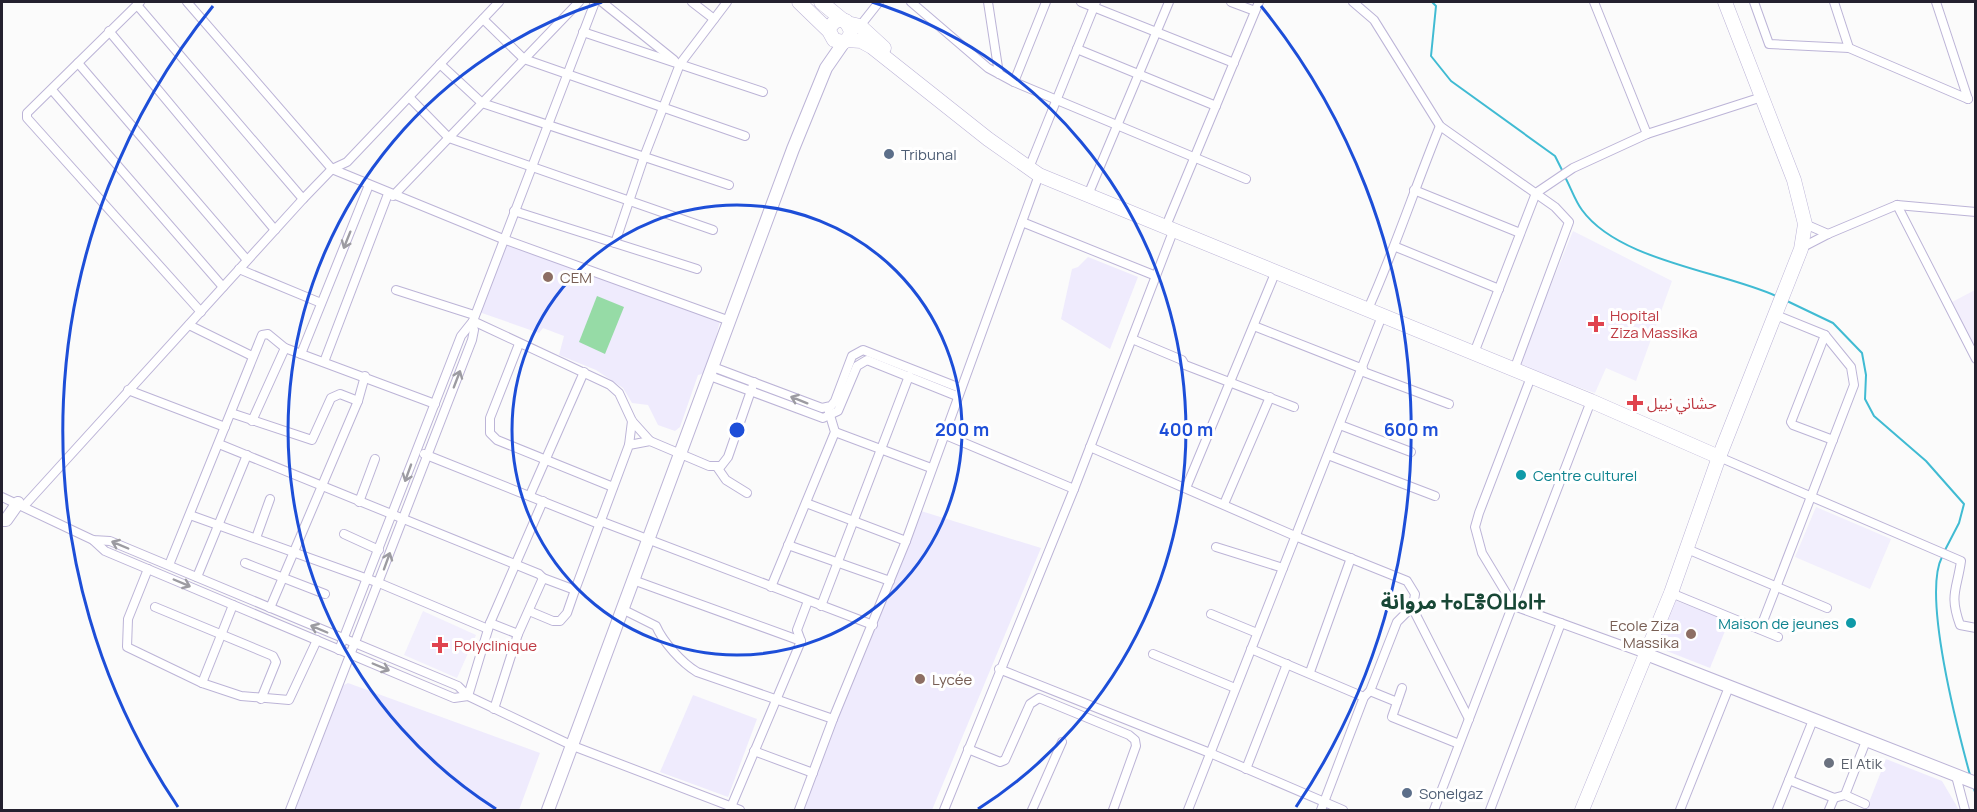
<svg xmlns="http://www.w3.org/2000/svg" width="1977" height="812" font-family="Manrope,'Noto Sans Arabic','Noto Sans Tifinagh',sans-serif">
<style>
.built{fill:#efebfd}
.industrial{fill:#f3effc}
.medical{fill:#f2effd}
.green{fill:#96dba6}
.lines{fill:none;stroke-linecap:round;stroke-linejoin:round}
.stream{stroke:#40bbd3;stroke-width:2}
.street-casing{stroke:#bcb4d7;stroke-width:10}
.secondary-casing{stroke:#bcb4d7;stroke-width:14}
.primary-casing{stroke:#bcb4d7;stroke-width:15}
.street{stroke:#fff;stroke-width:8}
.secondary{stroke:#fff;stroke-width:12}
.primary{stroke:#fff;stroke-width:14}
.oneway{stroke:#9c9ba1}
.ring{fill:none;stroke:#1d4ed8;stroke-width:3}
.service-dot{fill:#5c6f8a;stroke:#fff;stroke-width:2}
.education-dot{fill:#8d6e63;stroke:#fff;stroke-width:2}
.health-dot{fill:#e0444e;stroke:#fff;stroke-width:2}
.culture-dot{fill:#0f9aa8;stroke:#fff;stroke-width:2}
.worship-dot{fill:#6b7280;stroke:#fff;stroke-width:2}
.labels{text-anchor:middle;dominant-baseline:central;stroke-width:6;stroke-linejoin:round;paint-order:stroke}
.service-label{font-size:15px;fill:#4e5e75;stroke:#fff;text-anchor:start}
.education-label{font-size:15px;fill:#785e54;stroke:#fff;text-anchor:start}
.health-label{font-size:15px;fill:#be3a42;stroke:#fff;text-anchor:start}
.culture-label{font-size:15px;fill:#0d838f;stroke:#fff;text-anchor:start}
.worship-label{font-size:15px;fill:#5b616d;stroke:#fff;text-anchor:start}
.district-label{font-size:21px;font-weight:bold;fill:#184836;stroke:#fff}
.centre{fill:#1d4ed8;stroke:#fff;stroke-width:3}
.ring-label{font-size:18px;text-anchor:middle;font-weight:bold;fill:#1d4ed8;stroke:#fff;stroke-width:6;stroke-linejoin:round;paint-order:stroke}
</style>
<rect width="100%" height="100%" fill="#fbfbfb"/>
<g class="built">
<polygon points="508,243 720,321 707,373 698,375 680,427 675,431 658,425 648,405 632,403 623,388 596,370 559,355 564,336 543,328 539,333 479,312"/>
<polygon points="1088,257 1138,277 1110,349 1061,319 1072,269 1078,267"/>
<polygon points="921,511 1041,548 932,810 799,810"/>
<polygon points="1671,599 1729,621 1710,668 1654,646"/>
<polygon points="348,683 540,753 519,810 292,810 338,688"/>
<polygon points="693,695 757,719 728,797 660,772"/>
<polygon points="1886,759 1942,781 1959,810 1866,810"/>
</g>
<polygon class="industrial" points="1975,290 1975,348 1952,302"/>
<g class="medical">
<polygon points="1573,231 1672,281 1636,381 1606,368 1595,393 1518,366"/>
<polygon points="1816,507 1891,539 1870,589 1795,557"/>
<polygon points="423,611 476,635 457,678 404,655"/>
</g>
<polygon class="green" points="597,296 624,307 605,354 579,342"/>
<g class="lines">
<g class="stream">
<polyline points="1432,2 1436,6 1431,56 1451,81 1555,156 1563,172"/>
<path d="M1565,177c6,11 10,24 17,33 37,51 139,61 194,86"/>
<polyline points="1787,301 1833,323 1862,353 1866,375 1865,399 1874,416 1926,461 1964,504 1959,523 1944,552"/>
<path d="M1942,557c-20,38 16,174 28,218"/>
<polyline points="1973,786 1976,795"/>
</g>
<g class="street-casing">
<g id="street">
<polyline points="140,2 27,113 27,118 201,312"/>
<polyline points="187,2 332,169 503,239 730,321"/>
<polyline points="602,2 674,60"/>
<polyline points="692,2 714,19"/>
<polyline points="911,2 988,68 1014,82 1246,179"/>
<polyline points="988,2 999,74"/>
<polyline points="1081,2 1234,63"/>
<polyline points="1231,2 1255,11"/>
<polyline points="1353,2 1374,20 1440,126 1555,207 1569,222 1514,370"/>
<polyline points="1594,2 1647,134"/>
<polyline points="1754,2 1769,44 1849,48 1968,99"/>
<polyline points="1834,2 1849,48"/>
<polyline points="1936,2 1968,99"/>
<polyline points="137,5 303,199"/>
<polyline points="483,19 524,59 745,136"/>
<polyline points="860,26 879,2"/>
<polyline points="109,31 275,230"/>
<polyline points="583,32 763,92"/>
<polyline points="1077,49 1216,106"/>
<polyline points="78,63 247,260"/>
<polyline points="440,64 482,103 729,185"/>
<polyline points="1014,82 1046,2"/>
<polyline points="52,90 223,287"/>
<polyline points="409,97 449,138 713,230"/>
<polyline points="1029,168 1096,2"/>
<polyline points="1414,190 1520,233"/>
<polyline points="1088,195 1169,2"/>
<polyline points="393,196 579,2"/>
<polyline points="1897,205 1976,212"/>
<polyline points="514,211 697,269"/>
<polyline points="1022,222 1156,276"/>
<polyline points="1805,224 1828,234"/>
<polyline points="1166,226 1259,2"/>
<polyline points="615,243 644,157 680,64 727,2"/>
<polyline points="1396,247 1499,289"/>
<polyline points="1801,248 1828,234 1897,205 1976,359"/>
<polyline points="239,269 321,303"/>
<polyline points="396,290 474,315"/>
<path d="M1368,309c27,-60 47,-122 72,-183"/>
<polyline points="1776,315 1825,335 1791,422 1793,425 1833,440"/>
<polyline points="473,321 610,385 619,393 632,421 650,441"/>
<polyline points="189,325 252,356"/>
<polyline points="1254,326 1363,369"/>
<polyline points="1132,339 1182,360 1185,365 1294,407"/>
<polyline points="519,344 490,418 490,433 497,440 613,487"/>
<polyline points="1474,353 1536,193 1573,168 1647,134 1762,97"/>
<polyline points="301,354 369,185"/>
<polyline points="324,362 388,194"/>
<polyline points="713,367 822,408 831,406 835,401 852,356 863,350 960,388"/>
<polyline points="1361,371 1449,404"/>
<polyline points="710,376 823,418 838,411 857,366 867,360 957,396"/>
<polyline points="1531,377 1479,513 1475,527 1482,553 1514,606 1646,654"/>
<polyline points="128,390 225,427"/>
<polyline points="231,413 312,440 331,398 340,394 358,401"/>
<polyline points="252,421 285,348"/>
<polyline points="1340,425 1411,452"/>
<polyline points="835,432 931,468"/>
<polyline points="943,434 1074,489"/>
<polyline points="219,444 539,574 543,578"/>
<polyline points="629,445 632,421"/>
<polyline points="1090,447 1295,536 1407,581 1415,594 1413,606 1415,613 1469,719"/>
<polyline points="424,454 599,524"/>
<polyline points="1328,455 1435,496"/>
<path d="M1719,457l242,104c-4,29 -12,33 -1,64l16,3"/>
<polyline points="717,467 726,480 747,493"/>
<polyline points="1186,488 1276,271"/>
<polyline points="530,495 584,372"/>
<polyline points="2,497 93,540 110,541 458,686 468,696 573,746 740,810"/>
<polyline points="359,502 375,459"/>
<polyline points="806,503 906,541"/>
<polyline points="1224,504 1270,397"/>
<polyline points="24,506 303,199 332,169 347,162 499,2"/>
<polyline points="190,515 379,583 488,629"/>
<polyline points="600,521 873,625"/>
<polyline points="344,534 379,550"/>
<polyline points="256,538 270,499"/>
<polyline points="93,540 105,551 454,698 468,696"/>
<polyline points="788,545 890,581"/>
<polyline points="1216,547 1283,568"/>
<polyline points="1687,549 1827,608"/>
<polyline points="245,563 325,594"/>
<polyline points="169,565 262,335 268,334 285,348 435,404"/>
<polyline points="148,569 128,619 127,647 202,683 241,696 289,700 317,640"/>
<polyline points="197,577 247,455"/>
<polyline points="633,580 801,641"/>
<polyline points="771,587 835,432 829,412"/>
<polyline points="1671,593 1778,637"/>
<polyline points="821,606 909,376"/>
<polyline points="155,607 273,656 276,662 261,699"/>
<polyline points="270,608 358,401 365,376"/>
<path d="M622,609l34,17c7,16 26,37 41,46l136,47"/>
<polyline points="529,611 553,621 560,621 567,613 575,590"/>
<polyline points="1211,614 1257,633"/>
<polyline points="490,623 518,634"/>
<polyline points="1760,629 1854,385 1851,367 1825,335"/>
<polyline points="1251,649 1364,697"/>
<polyline points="339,650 461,336 473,321 595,2"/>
<polyline points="1153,654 1235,688"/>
<polyline points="999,669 1210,753 1343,810"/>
<polyline points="1310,672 1351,558"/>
<polyline points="202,683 233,605"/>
<polyline points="1402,688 1392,717 1459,744"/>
<polyline points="1370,691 1397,702"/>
<polyline points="468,696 490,623 543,501"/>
<polyline points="494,709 518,634 543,578 575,590 629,445 650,441 709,466 721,466 728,457 754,382"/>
<polyline points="968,749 1000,762 1005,760 1030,704 1039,698 1129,735 1135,740 1136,746 1113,810"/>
<polyline points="754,751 813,773"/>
<polyline points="1246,769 1287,664"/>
<polyline points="1956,776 1965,810"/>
<polyline points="1789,780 1834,798 1845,795 1865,804"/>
<polyline points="1845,795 1866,741"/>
<polyline points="731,807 801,641 797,630 808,601"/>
<polyline points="290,810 472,340 474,330 472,324"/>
<polyline points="799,810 833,719 906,541 1039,175"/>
<polyline points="944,810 1074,489 1174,229"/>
<polyline points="1032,810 1062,742"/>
<polyline points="1188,810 1382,316"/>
<polyline points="1321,810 1364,697 1370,691 1397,622 1413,606"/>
<polyline points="1434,810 1591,401"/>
<polyline points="1490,810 1561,623"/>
<polyline points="1680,810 1729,687"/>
<polyline points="1777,810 1813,720"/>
<polyline points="1829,810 1834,798"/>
</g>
</g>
<g class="secondary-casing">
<g id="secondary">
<polyline points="2,520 6,520 18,503"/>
<polyline points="1646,654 1976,783"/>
<polyline points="548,810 793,149 826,68 844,42"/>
</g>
</g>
<g class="primary-casing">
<g id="primary">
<path d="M799,2l30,29 5,9 10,2 5,-4 2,-7 -5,-10c-8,-3 -15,1 -17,10"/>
<polyline points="821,2 844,21"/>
<polyline points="847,23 860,26 884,48"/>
<polyline points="847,40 861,41 872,47 988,139 1039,175 1591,401 1719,457"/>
<polyline points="1582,810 1671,593 1719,457 1801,249 1805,224 1794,180 1725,2"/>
</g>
</g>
<use href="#street" class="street"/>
<use href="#secondary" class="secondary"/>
<use href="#primary" class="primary"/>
</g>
<defs><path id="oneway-shaft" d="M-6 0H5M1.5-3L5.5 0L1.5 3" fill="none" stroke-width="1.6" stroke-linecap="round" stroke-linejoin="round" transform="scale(1.5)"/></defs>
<g class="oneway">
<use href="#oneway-shaft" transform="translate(347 240) rotate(112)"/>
<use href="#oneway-shaft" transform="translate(457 379) rotate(-69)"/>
<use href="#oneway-shaft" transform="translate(799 400) rotate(-158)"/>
<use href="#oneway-shaft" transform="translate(408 473) rotate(110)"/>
<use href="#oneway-shaft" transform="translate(120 545) rotate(-157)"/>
<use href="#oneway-shaft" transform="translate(387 561) rotate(-70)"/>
<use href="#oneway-shaft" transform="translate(182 583) rotate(23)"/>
<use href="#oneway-shaft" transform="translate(319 629) rotate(-157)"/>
<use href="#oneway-shaft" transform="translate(381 667) rotate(23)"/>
</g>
<g class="ring">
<circle cx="737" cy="430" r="225"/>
<path d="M496 809A449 449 0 0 1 602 2M872 2A449 449 0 0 1 978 809"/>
<path d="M178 807A674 674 0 0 1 213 6M1261 6A674 674 0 0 1 1296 807"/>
</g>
<g class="service-dot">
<circle cx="889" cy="154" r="6"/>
<circle cx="1407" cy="793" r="6"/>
</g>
<g class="education-dot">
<circle cx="548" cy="277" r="6"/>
<circle cx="1691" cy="634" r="6"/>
<circle cx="920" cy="679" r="6"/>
</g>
<g class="health-dot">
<path d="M1593 315h6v6h6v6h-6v6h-6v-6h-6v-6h6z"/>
<path d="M1632 394h6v6h6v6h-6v6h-6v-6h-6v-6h6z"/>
<path d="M437 636h6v6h6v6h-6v6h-6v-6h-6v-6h6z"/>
</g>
<g class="culture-dot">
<circle cx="1521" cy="475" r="6"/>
<circle cx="1851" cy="623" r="6"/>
</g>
<circle class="worship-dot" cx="1829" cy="763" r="6"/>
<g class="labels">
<g class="service-label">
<text x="901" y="154">Tribunal</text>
<text x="1419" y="793">Sonelgaz</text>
</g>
<g class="education-label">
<text x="560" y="277">CEM</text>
<text x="1679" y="625" text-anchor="end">Ecole Ziza<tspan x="1679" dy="17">Massika</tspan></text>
<text x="932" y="679">Lycée</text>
</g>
<g class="health-label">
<text x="1610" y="315">Hopital<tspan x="1610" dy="17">Ziza Massika</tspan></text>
<text x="1647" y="403">حشاني نبيل</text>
<text x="454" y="645">Polyclinique</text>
</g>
<g class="culture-label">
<text x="1533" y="475">Centre culturel</text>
<text x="1839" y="623" text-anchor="end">Maison de jeunes</text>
</g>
<g class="worship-label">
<text x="1841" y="763">El Atik</text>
</g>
<g class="district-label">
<text x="1463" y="601">مروانة ⵜⴰⵎⴻⵔⵡⴰⵏⵜ</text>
</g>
</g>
<circle cx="737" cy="430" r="9" class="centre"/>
<g class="ring-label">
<text x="962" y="436">200 m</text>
<text x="1186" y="436">400 m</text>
<text x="1411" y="436">600 m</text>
</g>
<rect width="1977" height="812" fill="none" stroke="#24212f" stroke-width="6"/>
</svg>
